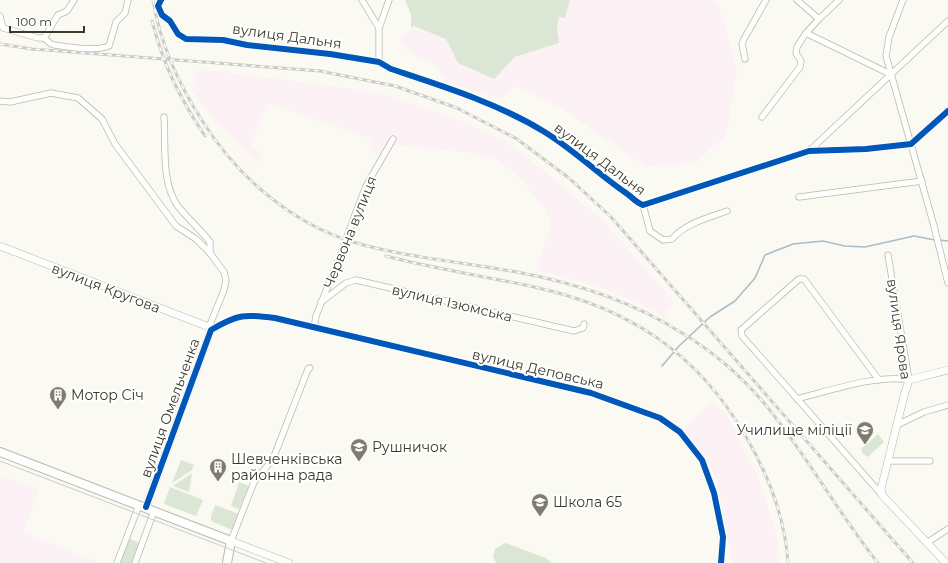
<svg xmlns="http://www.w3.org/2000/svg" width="948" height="563" font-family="Montserrat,sans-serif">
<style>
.industrial{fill:#fcf1f4}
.green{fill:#dce6d5}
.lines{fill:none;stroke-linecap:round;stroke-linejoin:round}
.stream{stroke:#a5bec9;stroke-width:1.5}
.minor-casing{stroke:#bab9af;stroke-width:7}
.tertiary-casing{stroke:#bab9af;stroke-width:8}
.secondary-casing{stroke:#bab9af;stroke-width:10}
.minor{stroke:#fefefd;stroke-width:5.5}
.tertiary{stroke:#fefefd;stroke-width:7}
.secondary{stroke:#fefefd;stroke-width:8}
.tram{stroke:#cccbc8;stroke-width:1}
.rail-casing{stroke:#cccbc8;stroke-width:3}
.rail{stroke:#fff;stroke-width:1.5;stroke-dasharray:4.5;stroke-linecap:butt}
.minor-bridge-casing{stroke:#bab9af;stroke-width:7;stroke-linecap:butt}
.minor-bridge{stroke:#fefefd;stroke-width:5.5}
.cycleway-casing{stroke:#fff;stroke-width:8}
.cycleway{stroke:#0057b8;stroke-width:6}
.labels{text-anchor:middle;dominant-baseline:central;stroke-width:4;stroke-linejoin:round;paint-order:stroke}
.street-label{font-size:14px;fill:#3c392c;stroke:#fff}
.poi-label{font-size:14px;fill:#3c392c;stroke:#fff;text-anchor:start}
</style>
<rect width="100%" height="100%" fill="#faf9f2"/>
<g class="industrial">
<polygon points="570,0 710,0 718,2 737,70 726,135 695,163 646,166 561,108 514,86 501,99 476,92 447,81 436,66 410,53 399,40 414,26 446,39 458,63 494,79 515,57 559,43 557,27 559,16 565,18"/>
<polygon points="199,69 354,89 392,97 452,117 478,128 502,140 525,156 602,219 674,302 664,317 640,304 592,284 536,270 552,223 544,207 517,175 498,160 474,153 393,145 387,147 381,155 371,152 372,139 269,103 250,144 262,155 256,162 214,120 191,89"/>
<polygon points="713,401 730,420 761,483 778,541 780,563 732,563 717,481 705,457 683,430"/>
<polygon points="0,475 40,489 23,532 100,563 0,563"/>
</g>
<g class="green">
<polygon points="405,0 570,0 565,18 559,17 557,27 559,43 515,57 494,79 458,63 446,39 414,26 411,28 411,15"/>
<polygon points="878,434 884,442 868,457 863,454 861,449"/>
<polygon points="181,460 194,465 192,470 172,483"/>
<polygon points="192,473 189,492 173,486"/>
<polygon points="239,482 249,486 239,509 231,506"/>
<polygon points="170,487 203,500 196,516 164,504"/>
<polygon points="215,505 239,514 232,530 211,521 211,517"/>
<polygon points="128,538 140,543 133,563 119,563"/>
<polygon points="505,543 546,558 552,563 496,563 493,556 495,549"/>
</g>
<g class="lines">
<g class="stream">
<polyline points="938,240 948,241"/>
<polyline points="662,366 679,346 710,317 735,301 755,278 765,255 793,244 823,241 845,246 865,247 914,236 935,240"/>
</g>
<g class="minor-casing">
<g id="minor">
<path d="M161,0l-3,6 4,9 8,6 8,13 8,5 37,1 24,5 83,9 49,8 12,7c51,17 106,34 152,62 30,18 55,43 83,62 6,4 10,10 17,12l166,-54 57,-2 45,-5 37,-33"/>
<polyline points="362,0 379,28 379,62"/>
<polyline points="797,0 819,19 806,33 890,74"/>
<polyline points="903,0 889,37 886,56 934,226 948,283"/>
<polyline points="0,16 3,28 38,38 44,38 58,15 67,11 74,0"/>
<polyline points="819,19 839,0"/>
<polyline points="379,28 389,0"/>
<path d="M44,38l7,6 3,1c18,2 39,7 55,1l7,-24 9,-9 3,-13"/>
<polyline points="745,59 742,44 744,39 766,0"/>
<polyline points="0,101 10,102 51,93 78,98 102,119 115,144 176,226 196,239 210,253"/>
<path d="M164,117c2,28 -3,64 13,88 10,13 23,24 33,37v11l14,19 2,8 -2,10 -15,37"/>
<polyline points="762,117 800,67 801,61 796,53 797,47 806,33"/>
<polyline points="809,151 948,21"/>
<polyline points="799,197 922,181"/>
<path d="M643,205l7,26 13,9 9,-1c14,-16 36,-21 55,-28"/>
<polyline points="355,215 366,186 393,139"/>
<polyline points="321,302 346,283 356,280 574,331 583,328 584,324"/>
<polyline points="314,328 316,316 343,248"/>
<path d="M211,330c27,-16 34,-16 64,-12l316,75 69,25 20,14 22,28 12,33 9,44 -2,26"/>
<polyline points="879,380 804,279 799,279 741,330 742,336 882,495"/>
<path d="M797,399c32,-8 80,-25 112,-19l-21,-125"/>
<polyline points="897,425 924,412 948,405"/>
<polyline points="889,461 930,461"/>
<polyline points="231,541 254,482 273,459 308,369 310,368"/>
<polyline points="928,542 948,529"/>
<polyline points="117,563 139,505"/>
<polyline points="135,563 154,511"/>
</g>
</g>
<g class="tertiary-casing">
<g id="tertiary">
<polyline points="0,246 209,327 211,330 146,507"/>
<polyline points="231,541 289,563"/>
<polyline points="946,563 882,495 881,489 904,396 909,380 948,370"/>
</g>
</g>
<g class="secondary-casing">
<polyline id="secondary" points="0,452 231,541 227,563"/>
</g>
<use href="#minor" class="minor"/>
<use href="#tertiary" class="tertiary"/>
<use href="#secondary" class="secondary"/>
<polyline class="tram" points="0,461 266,563"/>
<g class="rail-casing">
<g id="rail">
<path d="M153,0c7,43 26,85 50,122 34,54 88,101 150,120 54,16 110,20 164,30 59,11 115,29 165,61 30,18 59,43 82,70 42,50 73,109 114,160"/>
<path d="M152,21c12,45 27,76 53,115"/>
<polyline points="0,44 32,49 320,71 395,86 457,108 517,139 569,178 611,217 913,563"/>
<path d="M386,256c49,13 99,20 148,31 93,20 163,65 211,148 23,39 40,82 43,128"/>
</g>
</g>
<use href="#rail" class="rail"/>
<g class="minor-bridge-casing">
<polyline id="minor-bridge" points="343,248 355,215"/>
</g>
<use href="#minor-bridge" class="minor-bridge"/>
<g class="cycleway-casing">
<g id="cycleway">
<path d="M161,0l-3,6 4,9 8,6 8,13 8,5 37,1 24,5 83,9 49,8 12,7c51,17 106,34 152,62 30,18 55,43 83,62 6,4 10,10 17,12l166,-54 57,-2 45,-5 37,-33"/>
<path d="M146,507l65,-177c27,-16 34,-16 64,-12l316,75 69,25 20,14 22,28 12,33 9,44 -2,26"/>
</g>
</g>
<use href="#cycleway" class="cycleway"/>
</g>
<defs>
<g id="building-pin" transform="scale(0.9)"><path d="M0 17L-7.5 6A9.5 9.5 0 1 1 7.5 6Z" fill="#7e7c71" stroke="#fff"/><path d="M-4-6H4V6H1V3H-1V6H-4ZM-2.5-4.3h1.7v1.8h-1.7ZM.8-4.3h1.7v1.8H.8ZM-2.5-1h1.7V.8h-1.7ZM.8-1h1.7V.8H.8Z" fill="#fff"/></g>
<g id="university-pin" transform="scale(0.9)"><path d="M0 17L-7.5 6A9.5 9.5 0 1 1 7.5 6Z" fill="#7e7c71" stroke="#fff"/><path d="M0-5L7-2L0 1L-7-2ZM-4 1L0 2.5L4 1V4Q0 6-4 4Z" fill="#fff"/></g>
<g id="school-pin" transform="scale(0.9)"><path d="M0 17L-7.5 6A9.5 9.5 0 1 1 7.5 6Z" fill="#7e7c71" stroke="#fff"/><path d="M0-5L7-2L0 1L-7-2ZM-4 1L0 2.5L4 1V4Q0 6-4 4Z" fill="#fff"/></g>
</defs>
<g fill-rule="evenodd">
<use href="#building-pin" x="58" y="395"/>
<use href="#university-pin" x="865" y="430"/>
<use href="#school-pin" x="359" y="447"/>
<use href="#building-pin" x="218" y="467"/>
<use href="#school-pin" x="540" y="502"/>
</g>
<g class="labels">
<g class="street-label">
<text transform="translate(287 36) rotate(8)">вулиця Дальня</text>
<text transform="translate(600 159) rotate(37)">вулиця Дальня</text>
<text transform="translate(350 232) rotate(-68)">Червона вулиця</text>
<text transform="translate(106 288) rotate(21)">вулиця Кругова</text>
<text transform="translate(452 303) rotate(13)">вулиця Ізюмська</text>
<text transform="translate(899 329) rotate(82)">вулиця Ярова</text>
<text transform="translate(538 369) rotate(13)">вулиця Деповська</text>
<text transform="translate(170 408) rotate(-70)">вулиця Омельченка</text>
</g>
<g class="poi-label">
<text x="71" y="395">Мотор Січ</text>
<text x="852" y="430" text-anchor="end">Училище міліції</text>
<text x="372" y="447">Рушничок</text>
<text x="231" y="459">Шевченківська<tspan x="231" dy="16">районна рада</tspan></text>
<text x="553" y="502">Школа 65</text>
</g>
</g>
<path d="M10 26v6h74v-6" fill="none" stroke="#3c392c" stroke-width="2"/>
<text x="16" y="26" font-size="12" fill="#3c392c" stroke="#ffffff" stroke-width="3" paint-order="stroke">100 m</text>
</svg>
